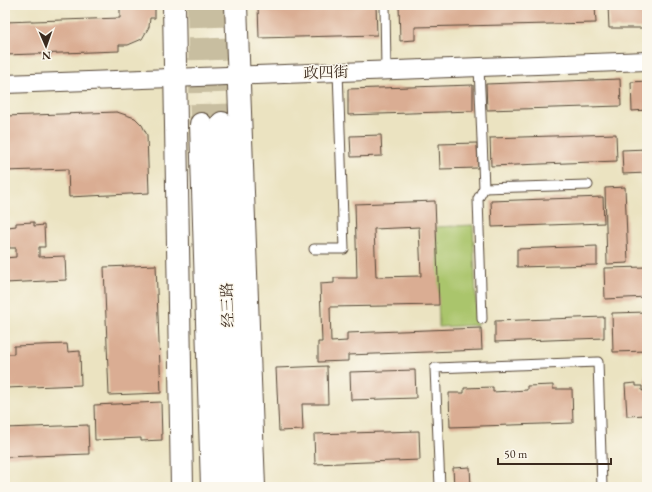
<svg xmlns="http://www.w3.org/2000/svg" width="652" height="492" font-family="'EB Garamond','Noto Serif SC',serif">
<style>
.green{fill:#aac56c;stroke:#727845}
.building{fill:#daad93;fill-rule:evenodd}
.lines{fill:none;stroke-linecap:round;stroke-linejoin:round}
.secondary-tunnel{stroke:#c8bea0;stroke-width:22;stroke-dasharray:22 11;stroke-linecap:butt}
.lane-casing{stroke:#554636;stroke-width:11}
.street-casing{stroke:#554636;stroke-width:20}
.secondary-casing{stroke:#554636;stroke-width:24}
.lane{stroke:#fff;stroke-width:9}
.street{stroke:#fff;stroke-width:18}
.secondary{stroke:#fff;stroke-width:22}
.labels{text-anchor:middle;dominant-baseline:central;stroke-width:3;stroke-linejoin:round;paint-order:stroke}
.street-label{font-size:15px;fill:#3b2a1e;stroke:#fbf7ec}
</style>
<rect width="100%" height="100%" fill="#fbf7ec"/>
<filter id="ink" filterUnits="userSpaceOnUse"><feTurbulence type="fractalNoise" baseFrequency=".025" numOctaves="2"/><feDisplacementMap in="SourceGraphic" scale="8" xChannelSelector="R" yChannelSelector="G"/><feConvolveMatrix kernelMatrix="1 2 1 2 8 2 1 2 1" color-interpolation-filters="sRGB"/></filter>
<filter id="wash" filterUnits="userSpaceOnUse"><feTurbulence type="fractalNoise" baseFrequency=".012" numOctaves="4" result="noise"/><feDisplacementMap in="SourceGraphic" scale="16" xChannelSelector="R" yChannelSelector="G"/><feGaussianBlur stdDeviation="0.9" result="paint"/><feColorMatrix in="noise" values="0 0 0 0 0 0 0 0 0 0 0 0 0 0 0 0 0 1.4 0 .05"/><feComposite in="paint" operator="in"/></filter>
<g filter="url(#wash)">
<rect width="100%" height="100%" fill="#ebe3c1"/>
<polygon class="green" points="473,225 477,325 439,327 436,227"/>
<g id="blocks">
<g class="building">
<polygon points="120,5 155,5 155,18 150,18 149,27 142,39 128,45 119,45 119,51 5,55 5,22 120,18"/>
<polygon points="258,5 376,5 377,35 259,38"/>
<polygon points="399,5 595,5 596,23 415,27 415,40 400,41"/>
<polygon points="608,5 647,5 647,28 609,28"/>
<polygon points="620,79 621,106 487,110 486,84"/>
<polygon points="647,81 647,110 632,111 631,82"/>
<polygon points="473,85 473,111 348,115 348,89"/>
<polygon points="117,112 135,118 142,125 147,135 149,193 69,197 68,169 5,171 5,116"/>
<polygon points="616,134 617,161 491,166 490,138"/>
<polygon points="381,135 382,156 351,157 350,136"/>
<polygon points="477,143 478,168 440,169 439,144"/>
<polygon points="647,149 647,173 623,174 622,150"/>
<polygon points="625,187 628,263 607,264 605,188"/>
<polygon points="603,197 604,223 492,227 491,201"/>
<path d="M435,201l4,104 -109,2 1,35 16,-1v-8l134,-5 1,22 -134,5v6l-30,1v-20h4l-2,-58 14,-1v-5h23l-2,-74zM419,227l2,49 -45,1 -2,-48z"/>
<polygon points="34,222 34,226 44,225 45,247 39,247 39,257 65,256 66,280 5,283 5,258 16,257 16,248 9,248 8,227 16,226 16,223"/>
<polygon points="597,246 597,265 517,267 517,249"/>
<polygon points="156,265 161,393 109,395 104,267"/>
<polygon points="647,267 647,297 605,299 604,268"/>
<polygon points="647,312 647,351 613,352 612,313"/>
<polygon points="604,317 604,338 495,342 495,321"/>
<polygon points="67,344 68,352 80,351 81,385 6,388 5,354 14,354 14,346"/>
<polygon points="327,366 328,404 302,404 303,430 279,431 276,368"/>
<polygon points="415,370 416,398 351,400 350,372"/>
<polygon points="645,375 647,375 647,415 627,416 625,384 636,383 636,386 642,386 642,391 645,390"/>
<polygon points="553,385 553,389 572,389 573,423 450,427 449,393 464,393 464,388 493,387 493,392 527,390 527,386"/>
<polygon points="161,402 162,440 141,441 141,438 95,440 94,405"/>
<polygon points="88,425 89,454 5,457 5,428"/>
<polygon points="419,431 420,460 315,464 314,434"/>
<polygon points="470,467 471,487 454,487 453,468"/>
</g>
</g>
</g>
<g filter="url(#ink)">
<use href="#blocks" fill-opacity="0" stroke="#554636" stroke-width="1"/>
<g class="lines">
<g class="secondary-tunnel">
<polyline points="198,5 201,124"/>
<polyline points="218,5 222,123"/>
</g>
<g class="lane-casing">
<g id="lane">
<polyline points="385,5 386,70"/>
<polyline points="479,67 484,188 478,199 482,319"/>
<polyline points="484,188 588,185"/>
<polyline points="314,249 344,249 338,71"/>
<polyline points="440,487 435,368 598,362 602,487"/>
</g>
</g>
<g class="street-casing">
<polyline id="street" points="5,84 647,61"/>
</g>
<g class="secondary-casing">
<g id="secondary">
<polyline points="174,5 182,487"/>
<polyline points="236,5 254,487"/>
<polyline points="222,123 233,487"/>
<polyline points="201,124 212,487"/>
</g>
</g>
<use href="#lane" class="lane"/>
<use href="#street" class="street"/>
<use href="#secondary" class="secondary"/>
</g>
</g>
<g class="labels">
<g class="street-label">
<text transform="translate(326 72) rotate(-2)">政四街</text>
<text transform="translate(227 305) rotate(-92)">经三路</text>
</g>
</g>
<rect width="652" height="492" fill="none" stroke="#fbf7ec" stroke-width="20"/>
<g transform="translate(46 46) rotate(178)" stroke="#fbf7ec" stroke-width="3" paint-order="stroke">
<path d="M0-3L7 15L0 10L-7 15Z" fill="#3b2a1e"/>
<text y="-6" font-size="11" font-weight="bold" text-anchor="middle" fill="#3b2a1e">N</text>
</g>
<path d="M498 458v6h113v-6" fill="none" stroke="#3b2a1e" stroke-width="2"/>
<text x="504" y="458" font-size="12" fill="#3b2a1e" stroke="#fbf7ec" stroke-width="3" paint-order="stroke">50 m</text>
</svg>
